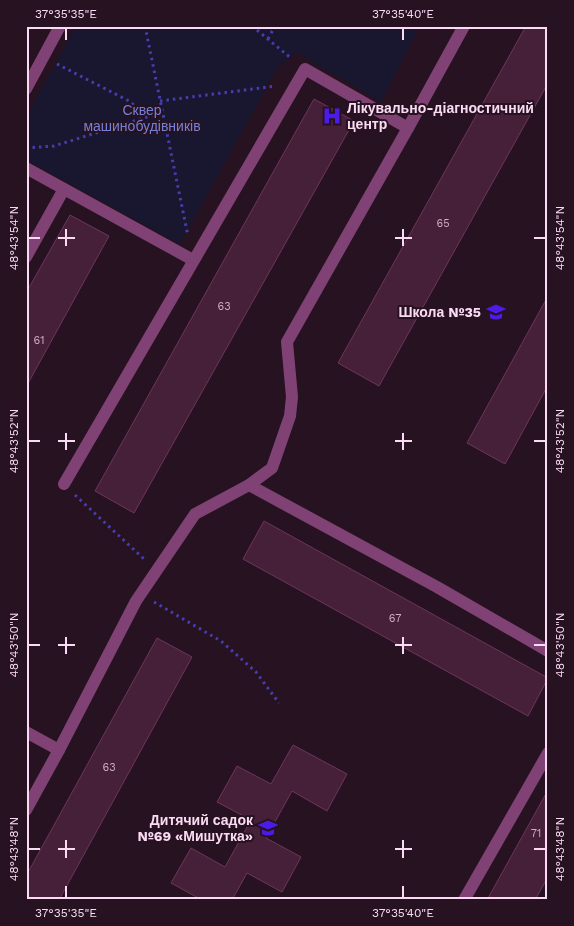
<svg xmlns="http://www.w3.org/2000/svg" width="574" height="926" font-family="'Work Sans',sans-serif">
<style>
.green{fill:#19162f}
.building{fill:#452038;stroke:#6f355b}
.lines{fill:none;stroke-linecap:round;stroke-linejoin:round}
.path{stroke:#473dad;stroke-width:3;stroke-dasharray:2.5 4;stroke-linecap:butt}
.minor{stroke:#804275;stroke-width:12}
.ticks{fill:none;stroke:#fbdbf3;stroke-width:2}
.labels{text-anchor:middle;dominant-baseline:central;stroke-width:4;stroke-linejoin:round;paint-order:stroke}
.number-label{font-size:11px;fill:#ceacc4}
.poi-label{font-size:14px;font-weight:bold;fill:#fbdbf3;stroke:#261220;text-anchor:end}
.park-label{font-size:14px;fill:#7580d6;stroke:#261220}
.neatline{fill:none;stroke:#fbdbf3;stroke-width:2}
.ticks-label{font-size:12px;text-anchor:middle;fill:#fbdbf3}
</style>
<rect width="100%" height="100%" fill="#261220"/>
<polygon class="green" points="76,26 420,26 381,102 296,52 276,70 180,244 26,160 26,117"/>
<g class="building">
<polygon points="526,26 548,26 548,83 379,386 338,363"/>
<polygon points="314,99 354,121 134,513 95,491"/>
<polygon points="70,215 109,236 26,387 26,293"/>
<polygon points="548,296 548,385 505,464 467,443"/>
<polygon points="264,521 548,678 528,716 243,559"/>
<polygon points="157,638 192,657 59,900 26,900 26,876"/>
<polygon points="293,745 347,774 327,811 292,791 266,838 301,857 282,892 247,873 232,900 202,900 171,883 191,848 225,867 251,820 217,802 237,766 271,784"/>
<polygon points="548,790 548,877 535,900 487,900"/>
</g>
<g class="lines">
<g class="path">
<polyline points="145,26 188,236"/>
<polyline points="252,26 292,59"/>
<polyline points="268,39 275,26"/>
<polyline points="57,64 131,102 144,118"/>
<polyline points="160,101 276,86"/>
<polyline points="26,148 54,146 163,112"/>
<polyline points="75,495 144,559"/>
<polyline points="154,602 221,641 256,672 279,703"/>
</g>
<g class="minor">
<polyline points="26,89 60,26"/>
<polyline points="408,128 464,26"/>
<polyline points="26,168 193,260"/>
<polyline points="26,257 64,189"/>
<polyline points="249,485 437,587 548,651"/>
<polyline points="26,732 59,750 26,810"/>
<polyline points="59,750 136,601 195,514 249,485 272,468 290,416 292,397 287,342 408,128 305,69 64,484"/>
<polyline points="464,900 548,753"/>
</g>
</g>
<path class="ticks" d="M66,28v12M403,28v12M66,229v17M403,229v17M28,238h12M58,238h17M395,238h17M534,238h12M66,433v17M403,433v17M28,441h12M58,441h17M395,441h17M534,441h12M66,637v17M403,637v17M28,645h12M58,645h17M395,645h17M534,645h12M66,840v18M403,840v18M28,849h12M58,849h17M395,849h17M534,849h12M66,886v12M403,886v12"/>
<defs>
<g id="hospital-bare" transform="scale(1.5)"><path d="M-5-5h3v3.5h4V-5h3V5h-3V1.5h-4V5h-3Z" fill="#4d1be7" stroke="#261220" stroke-width="2.5" paint-order="stroke"/></g>
<g id="school-bare" transform="scale(1.5)"><path d="M0-5L7-2L0 1L-7-2ZM-4 1L0 2.5L4 1V4Q0 6-4 4Z" fill="#4d1be7" stroke="#261220" stroke-width="2.5" paint-order="stroke"/></g>
</defs>
<g fill-rule="evenodd">
<use href="#hospital-bare" x="332" y="116"/>
<use href="#school-bare" x="496" y="312"/>
<use href="#school-bare" x="268" y="828"/>
</g>
<g class="labels">
<g class="number-label">
<text x="443" y="223">65</text>
<text x="224" y="306">63</text>
<text x="39" y="340">61</text>
<text x="395" y="618">67</text>
<text x="109" y="767">63</text>
<text x="536" y="833">71</text>
</g>
<g class="poi-label">
<text x="347" y="108" text-anchor="start">Лікувально-діагностичний<tspan x="347" dy="16">центр</tspan></text>
<text x="481" y="312">Школа №35</text>
<text x="253" y="820">Дитячий садок<tspan x="253" dy="16">№69 «Мишутка»</tspan></text>
</g>
<g class="park-label">
<text x="142" y="110">Сквер<tspan x="142" dy="16">машинобудівників</tspan></text>
</g>
</g>
<rect width="574" height="926" fill="none" stroke="#261220" stroke-width="55"/>
<rect x="28" y="28" width="518" height="870" class="neatline"/>
<g class="ticks-label">
<text x="66" y="18">37°35'35"E</text>
<text x="403" y="18">37°35'40"E</text>
<text transform="translate(14 238) rotate(-90)" y="4">48°43'54"N</text>
<text transform="translate(560 238) rotate(-90)" y="4">48°43'54"N</text>
<text transform="translate(14 441) rotate(-90)" y="4">48°43'52"N</text>
<text transform="translate(560 441) rotate(-90)" y="4">48°43'52"N</text>
<text transform="translate(14 645) rotate(-90)" y="4">48°43'50"N</text>
<text transform="translate(560 645) rotate(-90)" y="4">48°43'50"N</text>
<text transform="translate(14 849) rotate(-90)" y="4">48°43'48"N</text>
<text transform="translate(560 849) rotate(-90)" y="4">48°43'48"N</text>
<text x="66" y="917">37°35'35"E</text>
<text x="403" y="917">37°35'40"E</text>
</g>
</svg>
